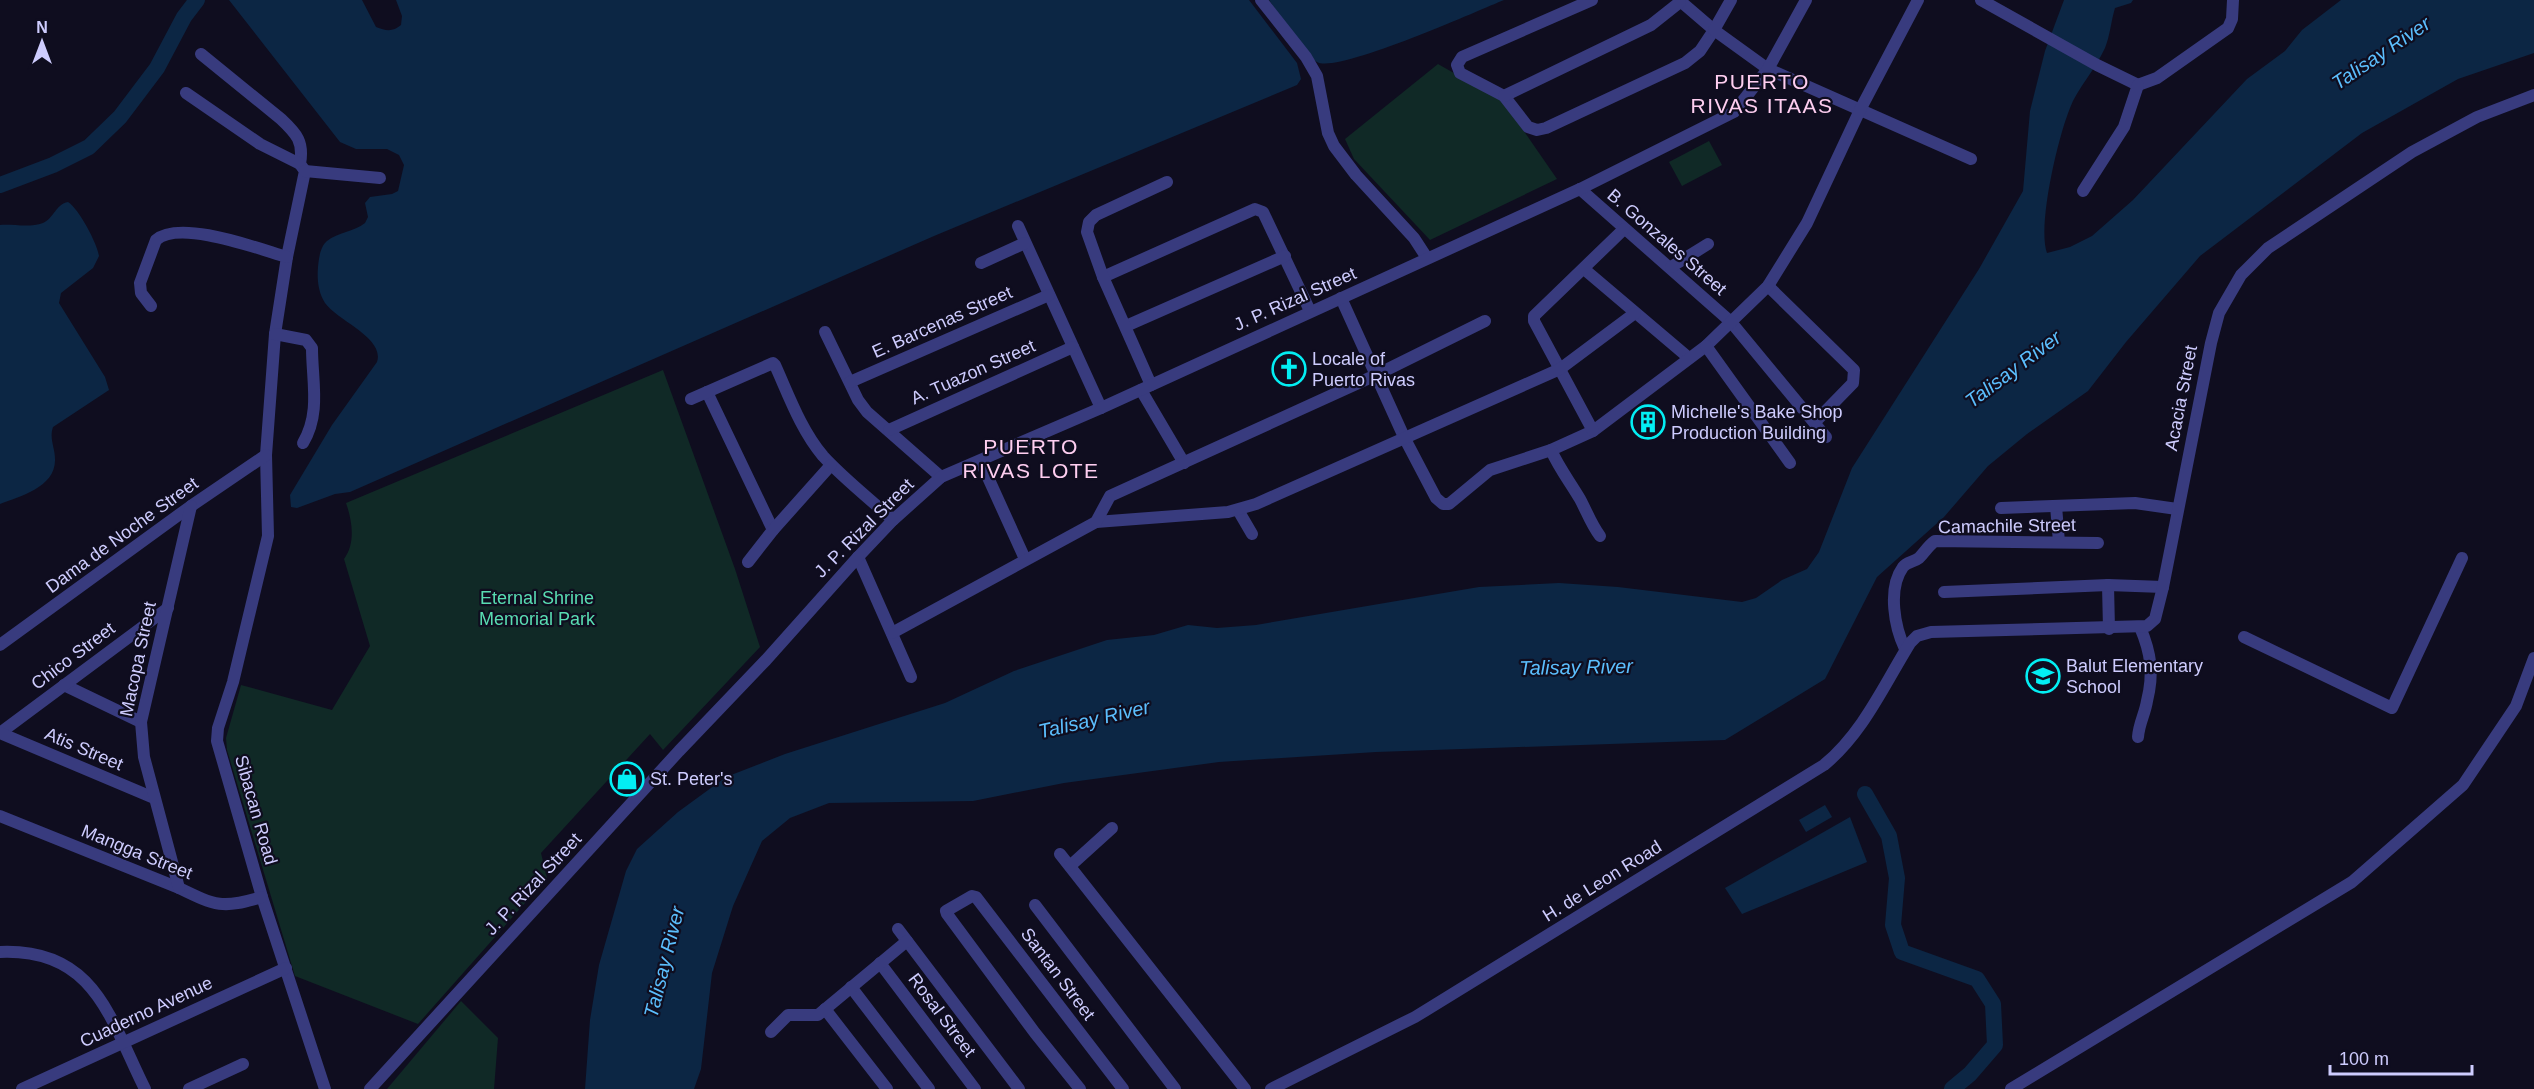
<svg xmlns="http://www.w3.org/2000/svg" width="2534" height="1089" font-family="Helvetica,sans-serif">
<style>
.green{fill:#102926}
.water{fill:#0c2644}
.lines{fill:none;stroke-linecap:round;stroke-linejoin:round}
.river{stroke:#0c2644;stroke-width:16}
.minor{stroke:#383b7e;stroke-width:12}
.labels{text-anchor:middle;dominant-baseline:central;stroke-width:4.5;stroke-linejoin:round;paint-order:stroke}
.street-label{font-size:18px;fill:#ceccfe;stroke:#0f0d1f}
.poi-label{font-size:18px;fill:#ceccfe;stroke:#0f0d1f;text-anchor:start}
.park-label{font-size:18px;fill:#59ddb2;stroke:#0f0d1f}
.water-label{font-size:20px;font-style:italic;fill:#5bbefd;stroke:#0f0d1f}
.quarter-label{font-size:21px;letter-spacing:1.5px;fill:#fecef0;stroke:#0f0d1f}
</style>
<rect width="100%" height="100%" fill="#0f0d1f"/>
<g class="green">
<polygon points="1438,64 1503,101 1557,179 1430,240 1354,159 1345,139"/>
<polygon points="1709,141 1722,165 1682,186 1669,162"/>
<path d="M663,370l72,199 25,78 -97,103 -13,-16 -109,119 6,25 -129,146 -123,-48 -68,-226 -1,-12 15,-53 91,25 38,-64 -26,-87c12,-16 8,-39 2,-56z"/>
<polygon points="461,1001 498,1038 494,1089 387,1089"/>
</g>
<g class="water">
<path d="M229,0h133l14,27c10,4 17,5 25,-2l1,-9 -6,-16h853l48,63 4,16 -4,6 -363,151 -584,256 -15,2 -38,14 -6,-1 -1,-12 42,-70 45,-63c8,-24 -39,-41 -52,-59 -7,-11 -8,-24 -7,-36 1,-9 2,-20 9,-26 11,-9 27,-9 38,-18l3,-6 -3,-14 5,-6 22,-3 6,-3 6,-26 -5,-10 -12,-6h-31l-16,-7z"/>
<path d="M1269,0h235c-27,11 -167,74 -187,62 -14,-8 -37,-47 -48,-62z"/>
<path d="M2064,0h69l-2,3 -16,5c-4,13 -5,28 -10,40 -10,22 -28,41 -35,60 -12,29 -33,118 -23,145l23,-6 22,-11 41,-36 114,-121 38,-28 17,-21 39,-30h193v53l-76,26 -96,54 -162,123 -74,86 -38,49 -61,43 -39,32 -44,51 -67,60 -52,102 -100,61 -349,12 -157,10 -155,21 -91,18 -144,2 -39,15 -28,23 -29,65 -21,67 -11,96 -7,20h-109l5,-69 9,-55 27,-94 11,-22 41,-37 48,-35 59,-23 160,-51 69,-32 93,-31 47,-5 34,-10 29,3 39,-3 223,-38 80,-4 59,4 124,15 14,-4 26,-18 25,-11 12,-17 33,-84 127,-199 44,-78 7,-80 15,-60z"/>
<path d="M68,202c11,7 29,41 31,54l-6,12 -32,25 -2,10 46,74 4,13 -56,37c-4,12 2,20 2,32 1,28 -35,37 -55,45v-279c14,-1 30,3 43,-2 11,-5 13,-19 25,-21z"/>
<polygon points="1825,805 1832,817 1806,832 1799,820"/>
<polygon points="1850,817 1867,862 1742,914 1725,888"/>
</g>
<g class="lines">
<g class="river">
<polyline points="0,185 53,165 89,147 120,117 157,68 184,17 197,0"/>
<polyline points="1865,794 1889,836 1897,878 1893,925 1902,952 1977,979 1993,1004 1995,1045 1970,1074 1952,1089"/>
</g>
<g class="minor">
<polyline points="1261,0 1306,57 1317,76 1328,133 1334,146 1356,175 1414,238 1427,258"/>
<polyline points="1592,0 1462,57 1457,65 1460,73 1504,96 1528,127 1537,130 1546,128 1685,63 1700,51 1714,30 1679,0"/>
<polyline points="1731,0 1714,30 1768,69 1971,159"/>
<polyline points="1981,0 2097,65 2138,85"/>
<path d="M201,54l80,65c16,15 23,23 19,45l5,7 -18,86 -12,77 -9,121 2,81 -35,146 -15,46 -1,13 45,156 63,192"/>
<polyline points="2138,85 2157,78 2228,28 2232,19 2233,0"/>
<polyline points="186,93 260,144 300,164"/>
<polyline points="1504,96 1651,25 1680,2"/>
<polyline points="305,171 380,178"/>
<polyline points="1580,189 1731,322 1826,437"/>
<polyline points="2083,191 2124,127 2138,85"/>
<polyline points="1018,226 1101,408"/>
<polyline points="981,263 1025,243"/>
<polyline points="1671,267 1708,244"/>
<polyline points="1584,269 1689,358"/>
<polyline points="1103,277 1255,209 1263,212 1310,311"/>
<polyline points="1768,286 1854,370 1853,383 1815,422"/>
<polyline points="1341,298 1404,437 1436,498 1443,504 1449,504 1490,470 1551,450 1593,431 1706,346 1768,286 1807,223 1860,110 1918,0"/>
<path d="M151,306l-10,-13 -1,-10 16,-43c24,-21 103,9 131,17"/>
<polyline points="1126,326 1285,256"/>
<polyline points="825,332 858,400 867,412 941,477"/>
<path d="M275,334l31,6 6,8c0,33 9,65 -9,95"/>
<polyline points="1706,346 1790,463"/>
<polyline points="850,382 1049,295"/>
<polyline points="1151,385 1103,277 1087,232 1089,222 1096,215 1167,182"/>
<polyline points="1141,390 1184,463"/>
<polyline points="707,392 773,530"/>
<path d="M691,399l82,-36 2,2c14,31 26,65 48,91 21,23 47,43 70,64"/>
<polyline points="889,430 1073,347"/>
<polyline points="1593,431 1534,321 1534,316 1624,229"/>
<path d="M1551,450c8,18 19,32 29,49 7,13 11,25 20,37"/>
<polyline points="981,462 1025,559"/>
<polyline points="2056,506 2059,542"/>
<polyline points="2001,508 2135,503 2177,509"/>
<polyline points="1238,510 1252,534"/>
<polyline points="1096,522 1228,512 1256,504 1560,369 1635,313"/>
<polyline points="858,557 911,677"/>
<polyline points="748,562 773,530 831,465"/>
<polyline points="2108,585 2109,629"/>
<polyline points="1944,592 2108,585 2163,587"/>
<polyline points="892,633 1096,522 1110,496 1376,375 1485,321"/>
<polyline points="2244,637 2392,708 2462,558"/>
<polyline points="0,645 191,506 266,455"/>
<path d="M1905,649c-10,-21 -18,-60 -2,-82 4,-5 11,-5 16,-9 6,-6 9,-12 16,-17l163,2"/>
<polyline points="64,685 141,722"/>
<polyline points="0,733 168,608"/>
<polyline points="0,733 154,798"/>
<path d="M2138,737c1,-14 7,-23 9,-36 7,-28 4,-48 -7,-74"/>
<path d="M0,816l179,72c37,18 43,21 83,9"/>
<polyline points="1060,854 1245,1089"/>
<polyline points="1070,866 1112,828"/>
<polyline points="179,888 144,757 141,722 191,506"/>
<polyline points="1035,905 1175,1089"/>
<polyline points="898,929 1019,1089"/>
<path d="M0,952c95,-4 110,67 145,137"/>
<polyline points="880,963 975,1089"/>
<polyline points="851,987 929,1089"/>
<polyline points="825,1009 887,1089"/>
<polyline points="771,1032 788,1015 818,1015 907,941"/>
<polyline points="22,1089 286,968"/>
<polyline points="189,1089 243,1064"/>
<polyline points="370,1089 679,751 766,660 858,557 893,520 941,477 1101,408 1580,189 1734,112 1768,69 1806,0"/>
<polyline points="1080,1089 1035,1033 947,914 946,911 972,896 976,897 1123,1089"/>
<path d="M1271,1089l144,-72 409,-252c39,-32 60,-80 86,-122l7,-7 14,-4 216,-6 8,-7 8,-32 48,-244 8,-30 22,-38 27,-27 144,-96 65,-35 57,-22"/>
<polyline points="2011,1089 2352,882 2463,785 2516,706 2534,658"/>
</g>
</g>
<defs>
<g id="church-ring" transform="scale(1.725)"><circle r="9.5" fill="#0f0d1f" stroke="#03eef3" stroke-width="1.5"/><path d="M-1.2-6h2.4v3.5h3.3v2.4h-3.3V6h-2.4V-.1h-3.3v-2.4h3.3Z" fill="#03eef3"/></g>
<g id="building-ring" transform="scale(1.725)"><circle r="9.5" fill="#0f0d1f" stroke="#03eef3" stroke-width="1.5"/><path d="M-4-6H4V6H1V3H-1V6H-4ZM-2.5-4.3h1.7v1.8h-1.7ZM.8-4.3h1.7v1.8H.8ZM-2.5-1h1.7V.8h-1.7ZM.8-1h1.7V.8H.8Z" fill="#03eef3"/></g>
<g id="school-ring" transform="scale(1.725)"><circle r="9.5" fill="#0f0d1f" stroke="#03eef3" stroke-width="1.5"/><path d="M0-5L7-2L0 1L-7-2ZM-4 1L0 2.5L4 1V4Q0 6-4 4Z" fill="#03eef3"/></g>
<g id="shop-ring" transform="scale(1.725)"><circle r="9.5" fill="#0f0d1f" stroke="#03eef3" stroke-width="1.5"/><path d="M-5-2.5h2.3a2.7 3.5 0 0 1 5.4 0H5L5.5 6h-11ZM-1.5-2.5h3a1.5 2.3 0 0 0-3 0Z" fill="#03eef3"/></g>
</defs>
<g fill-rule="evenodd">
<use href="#church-ring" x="1289" y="369"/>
<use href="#building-ring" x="1648" y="422"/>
<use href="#school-ring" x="2043" y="676"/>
<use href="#shop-ring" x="627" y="779"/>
</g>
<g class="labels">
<g class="street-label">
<text transform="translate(1667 242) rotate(41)">B. Gonzales Street</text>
<text transform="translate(1295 299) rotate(-24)">J. P. Rizal Street</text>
<text transform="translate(942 322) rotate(-24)">E. Barcenas Street</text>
<text transform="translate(973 372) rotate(-24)">A. Tuazon Street</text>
<text transform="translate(2181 398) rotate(-79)">Acacia Street</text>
<text transform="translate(2007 526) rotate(-1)">Camachile Street</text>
<text transform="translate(864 528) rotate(-45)">J. P. Rizal Street</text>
<text transform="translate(122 535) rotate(-36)">Dama de Noche Street</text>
<text transform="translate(73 656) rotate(-37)">Chico Street</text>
<text transform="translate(138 659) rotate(-78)">Macopa Street</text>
<text transform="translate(84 749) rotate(23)">Atis Street</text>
<text transform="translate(256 810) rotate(74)">Sibacan Road</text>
<text transform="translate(137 852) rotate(22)">Mangga Street</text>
<text transform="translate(1602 881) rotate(-32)">H. de Leon Road</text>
<text transform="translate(533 884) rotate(-47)">J. P. Rizal Street</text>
<text transform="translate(1058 974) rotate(53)">Santan Street</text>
<text transform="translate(146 1012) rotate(-25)">Cuaderno Avenue</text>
<text transform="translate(942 1015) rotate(53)">Rosal Street</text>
</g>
<g class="poi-label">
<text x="1312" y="359">Locale of<tspan x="1312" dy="21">Puerto Rivas</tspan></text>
<text x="1671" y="412">Michelle's Bake Shop<tspan x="1671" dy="21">Production Building</tspan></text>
<text x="2066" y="666">Balut Elementary<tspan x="2066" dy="21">School</tspan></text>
<text x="650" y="779">St. Peter's</text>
</g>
<g class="park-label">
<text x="537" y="598">Eternal Shrine<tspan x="537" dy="21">Memorial Park</tspan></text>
</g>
<g class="water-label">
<text transform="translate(2381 53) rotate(-34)">Talisay River</text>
<text transform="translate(2013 369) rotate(-37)">Talisay River</text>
<text transform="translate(1576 667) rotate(-1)">Talisay River</text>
<text transform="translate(1094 719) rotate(-13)">Talisay River</text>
<text transform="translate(664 962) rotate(-76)">Talisay River</text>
</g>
<g class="quarter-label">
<text x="1762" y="81">PUERTO<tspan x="1762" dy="24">RIVAS ITAAS</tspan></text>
<text x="1031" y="446">PUERTO<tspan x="1031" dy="24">RIVAS LOTE</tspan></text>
</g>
</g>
<g transform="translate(42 42)" stroke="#0f0d1f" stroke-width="4.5" paint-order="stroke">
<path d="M0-4.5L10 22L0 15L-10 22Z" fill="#ceccfe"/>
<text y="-9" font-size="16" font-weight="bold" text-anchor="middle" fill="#ceccfe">N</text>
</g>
<path d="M2330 1065v9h142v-9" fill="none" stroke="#ceccfe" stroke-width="3"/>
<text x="2339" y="1065" font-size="18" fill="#ceccfe" stroke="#0f0d1f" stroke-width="4.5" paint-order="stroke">100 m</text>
</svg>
